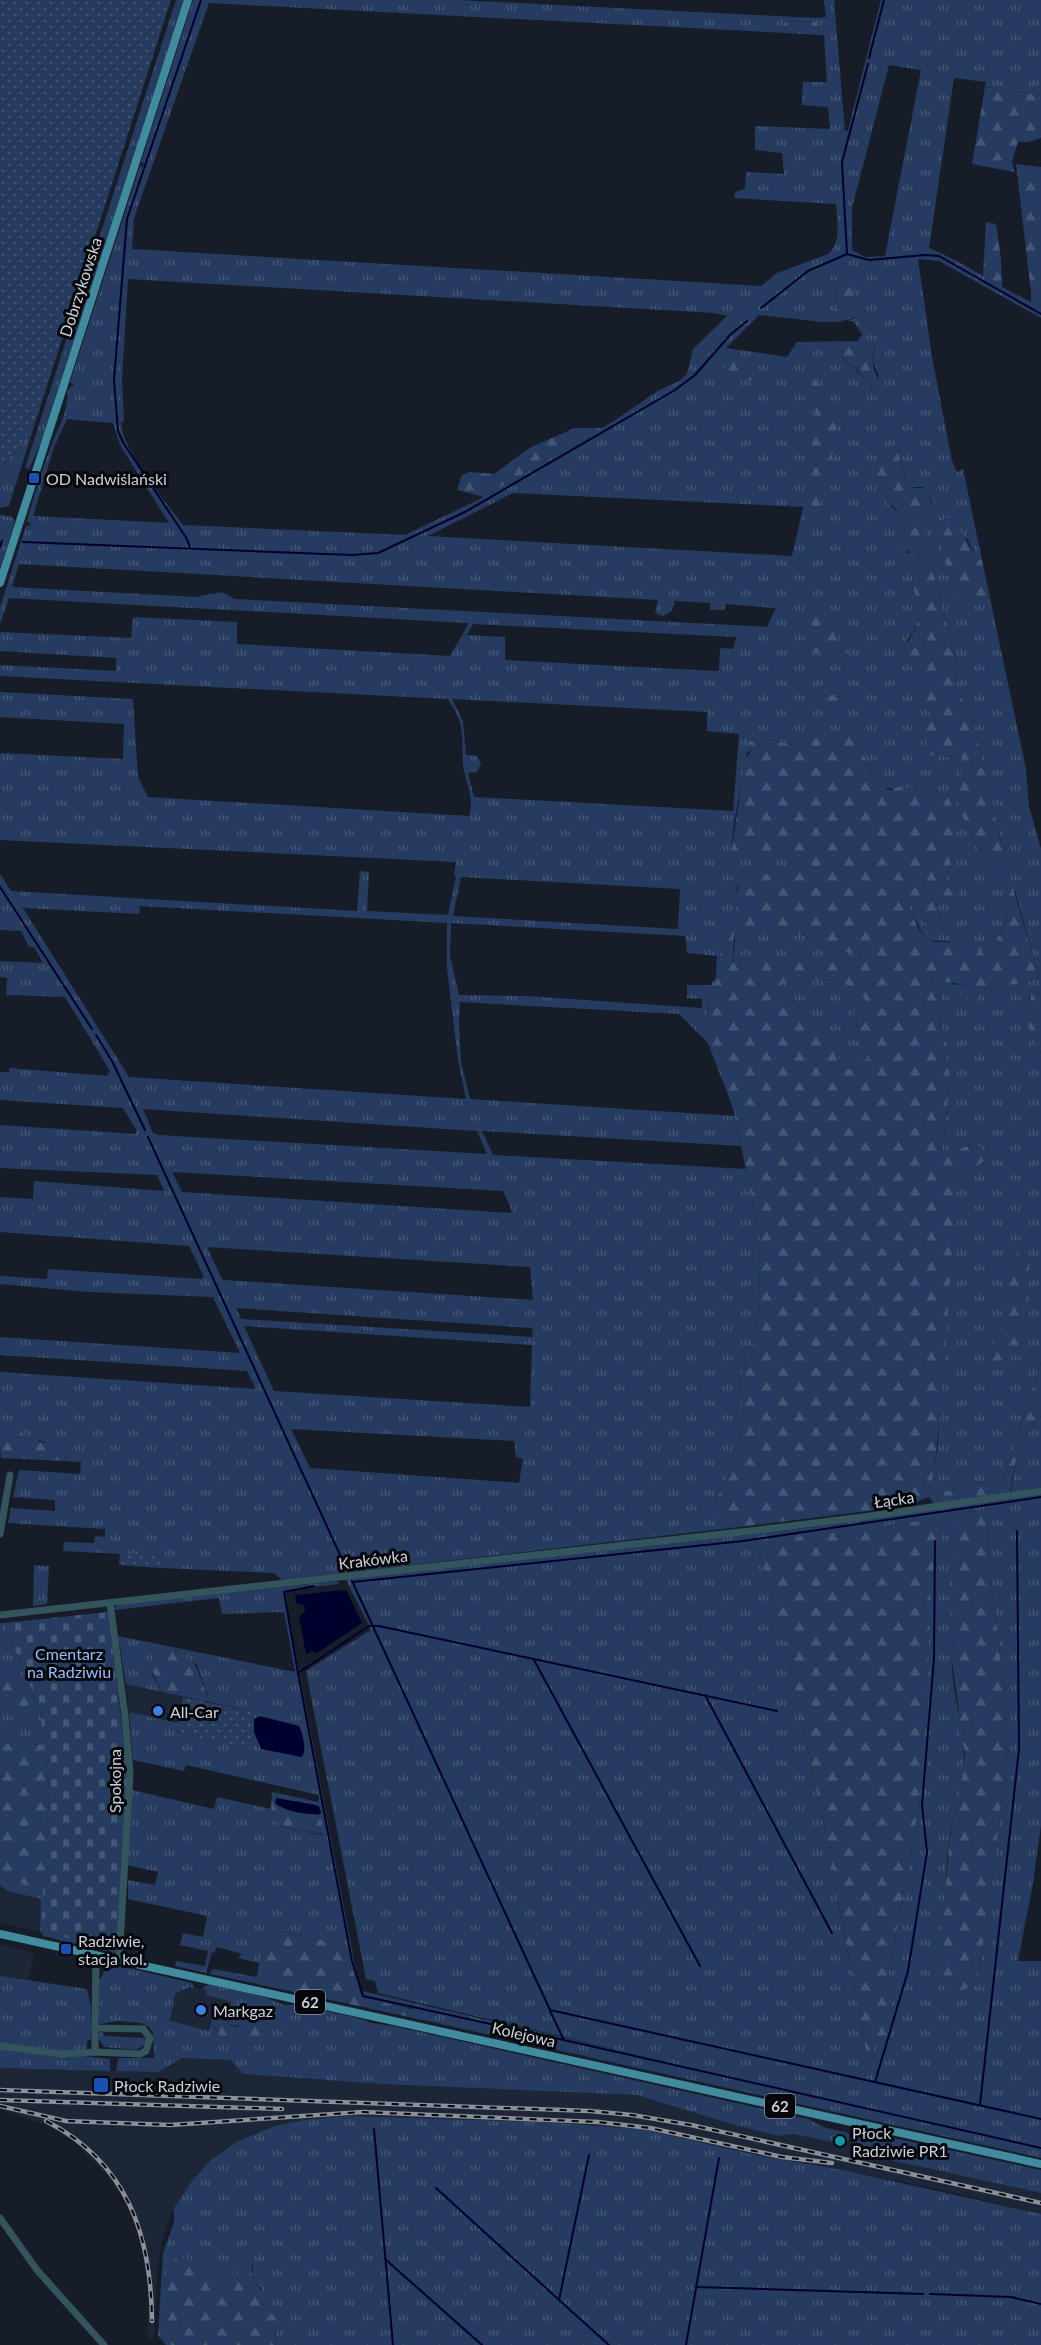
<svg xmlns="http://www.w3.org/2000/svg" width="1041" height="2345" font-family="Lato,sans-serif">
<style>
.built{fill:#1c2636}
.grass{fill:url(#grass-tufts);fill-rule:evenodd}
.forest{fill:url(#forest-firs);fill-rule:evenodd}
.cemetery{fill:url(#cemetery-stones)}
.park{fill:url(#park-dots)}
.water{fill:#00002c}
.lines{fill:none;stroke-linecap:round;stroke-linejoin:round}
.stream{stroke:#00002c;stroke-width:2}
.minor{stroke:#33545d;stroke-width:7}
.major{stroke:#408b9e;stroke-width:8}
.rail-casing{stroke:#8a8f98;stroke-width:4.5}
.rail{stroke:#05070c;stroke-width:2;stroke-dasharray:7;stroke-linecap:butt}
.transit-dot{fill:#1a4fb4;stroke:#05070c;stroke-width:2}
.shop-dot{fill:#3f7fe0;stroke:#05070c;stroke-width:2}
.culture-dot{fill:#0f9aa8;stroke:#05070c;stroke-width:2}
.labels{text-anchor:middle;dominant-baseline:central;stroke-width:6;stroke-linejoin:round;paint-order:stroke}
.shield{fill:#05070c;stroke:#91949c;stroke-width:1.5}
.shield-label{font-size:15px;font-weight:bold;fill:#cdd1d9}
.street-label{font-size:16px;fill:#cdd1d9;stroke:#05070c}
.poi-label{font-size:16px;fill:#cdd1d9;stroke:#05070c;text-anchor:start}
.park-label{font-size:16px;fill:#9bbefe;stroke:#05070c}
</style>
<defs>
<pattern id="grass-tufts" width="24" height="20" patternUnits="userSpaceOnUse" patternTransform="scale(1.5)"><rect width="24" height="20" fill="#263b60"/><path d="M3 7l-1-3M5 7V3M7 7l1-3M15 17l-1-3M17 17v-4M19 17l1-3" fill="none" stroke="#445676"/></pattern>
<pattern id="forest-firs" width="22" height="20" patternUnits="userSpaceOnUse" patternTransform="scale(1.5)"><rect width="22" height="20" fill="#263b60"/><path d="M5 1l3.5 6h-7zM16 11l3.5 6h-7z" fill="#445676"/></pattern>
<pattern id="cemetery-stones" width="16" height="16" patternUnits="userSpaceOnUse" patternTransform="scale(1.5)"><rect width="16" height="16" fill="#263b60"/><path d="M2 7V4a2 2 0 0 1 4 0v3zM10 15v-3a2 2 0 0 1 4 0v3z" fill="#445676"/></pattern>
<pattern id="park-dots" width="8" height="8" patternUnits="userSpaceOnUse" patternTransform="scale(1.5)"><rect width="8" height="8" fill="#263b60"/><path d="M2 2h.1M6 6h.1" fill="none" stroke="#445676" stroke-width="1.8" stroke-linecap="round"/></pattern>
</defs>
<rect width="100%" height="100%" fill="#171d28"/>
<g class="built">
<polygon points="126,1684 183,1697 178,1723 129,1712"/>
<polygon points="0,1879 44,1888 41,1932 0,1923"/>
<polygon points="0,1944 35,1953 28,1980 0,1976"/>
<polygon points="191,1987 207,1990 207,1995 231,2002 227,2021 211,2018 209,2031 170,2022 175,1994"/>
<polygon points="182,2058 230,2060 243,2074 381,2084 637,2095 779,2136 793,2134 831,2142 833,2137 853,2142 852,2147 887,2156 894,2161 1041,2193 1041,2214 941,2190 843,2170 765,2157 698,2141 540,2122 350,2116 303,2120 272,2127 236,2142 211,2160 184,2193 171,2214 162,2242 158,2265 154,2334 152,2339 147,2339 149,2304 147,2270 140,2237 127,2205 109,2177 77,2144 49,2126 0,2109 0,2068 158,2072"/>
</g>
<g class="grass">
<polygon points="176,0 184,0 41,443 29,469 25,468"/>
<path d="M193,0h265l358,18 10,-1 -2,-17h10l11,131 3,-1 33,-130h160v95l-56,-8 1,-5 -32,-4 -25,170c36,15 67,37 102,54v-10l10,13v13l-102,-57 -21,-2 14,98 20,104 5,11 6,-3 19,91 -7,-5 -8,-17 -22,17 2,9 20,34h23l36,171 3,37 12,43v146l-4,-2 -8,5 1,35 10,15 1,7v308l-37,115 -4,3 -28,2 -31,10 -7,11 -5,-7 9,-52 15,-273 20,-3 4,-23 -9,-1 -15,9 -12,-5 4,-20 5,-54 -5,-16 2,-13 -2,-12 -5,-10 3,-24 -10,-14 -1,-11 3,-3 17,12 18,2v6l-4,6 10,1 6,-10 41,-6 16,-6 -24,-86 -9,1 1,28 -10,18 -5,21c-12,-8 -32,-17 -46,-18 -8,-1 -13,1 -20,-1l-20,-38h13l5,18 5,7 15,1 -8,-25 22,-20 -10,-1 -3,-5 6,-10 -2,-16 5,-25v-14l-8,-16 -15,-2 -7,-6c-39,-1 -46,11 -60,-33l3,-3 -6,-16c-12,-2 -20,-1 -30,3 -6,3 -15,0 -21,-1l-11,8 -32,-7 -18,2 3,8 -5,4 -13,70 -3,31h64l4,21 -62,11 1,42 52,4 27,7 15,12 27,3 -1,10 -115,-9 -3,9h-7l2,-24 -3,-14 -8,5 -5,30v15l-8,14 -5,28 2,25 -29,-29 -219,-12 -1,21 2,39 9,37 265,17 6,30 -259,-15 11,24 253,14 14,67 -1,81 -5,9 -1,20 -9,7 1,16 -6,14 5,29 -8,46 -19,40 -3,10 9,15 8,5 -449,52 -8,-7 -112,-5v-12l-99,-5 1,-9 30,1 1,-7 10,1v-8l-97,-6 3,-15 44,3v-11l-42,-3 6,-27 61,4 1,-12 -14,-1 -1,-6 -5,-6 -37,-15 -23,13 -1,11v-86l256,17 -9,-18 -247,-16v-18l240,16 -27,-56 -125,-5 -88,-8v-8l47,3 1,-10 153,10 3,-2 -15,-31 -189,-14v-35l33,2 1,-18 130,10 -7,-16 -157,-7v-43l135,9 2,-3 -14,-23 -123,-8v-28h9v-4l98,8 3,-5 -45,-74 -59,-2 1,-17 -7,-1v-16l43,2 -9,-16h-5l-8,-16 -21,-1v-56l11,17 346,20 3,-40 9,1 -2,39 81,4 8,-38 -2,-4 2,-11 -456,-22v-87l123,6 1,-35 -124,-7v-25l133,7 5,78 10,20 321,19c6,-18 -4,-35 -6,-52 -1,-15 1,-30 -4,-44 -2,-7 -7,-14 -11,-21l-448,-23v-11l116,6v-13l-116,-7v-19l131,6 2,-21 104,5v22l213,12 19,-33 -460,-25 -9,26v-17l26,-81h4l1,-3 -4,-1 2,-9c7,-22 13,-43 21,-64 7,-21 19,-35 17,-58l7,-7 -4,-2 70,-216 3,1 1,-4 -3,-1zM209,3l577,30 -2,-8 2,-4 31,1 3,6 -1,7h5l3,47h-24l-1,23 26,2 2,22 -75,-3v24l27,3 2,21 -38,-2 -1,17 -10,3 -1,6 102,6c1,17 6,38 -8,50l-51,19 -16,13 -629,-37 2,-31zM889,65l32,5 -36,186 -20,1 -13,-7v-42zM834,270l25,46 -12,5h6l9,13 -4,7 -61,1 -10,15 -61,-9 33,-33 65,7 12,-15zM128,279l586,34 13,3 -34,33 -6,25 -8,7 -23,11 -39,27 -133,78 -79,38 -222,-10c-18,-24 -61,-74 -62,-103h3l-2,-44zM868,342h5l2,5 -2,14 6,15 -7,13c-7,-13 -17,-21 -30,-30l4,-12 12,1zM67,419l46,4 7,22 49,78 -136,-7 21,-69zM898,453l9,31 4,3h11l6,3 4,15 -14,10c4,13 8,10 7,25l30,117 2,31 17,37 33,142c-7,-4 -18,-7 -25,-13 -6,-5 -26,-55 -26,-64 0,-12 14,-24 3,-35l-12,2 -21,-6v-31l7,-10 -12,-40 -14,-30c20,-24 8,-36 5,-63l9,-16 -2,-6 -6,-3 -6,1 -5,-9 4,-22c-8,-12 -21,-18 -25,-31zM513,493l290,14 -11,49 -364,-20zM19,564l639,36 -3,13 8,3 9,-5 3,-10 35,2v7h14l2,-6 50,4 -9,19 -532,-28 -13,-7 -27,5 -183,-10zM473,624l263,13v1l-3,11 -13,-1 -1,22 -4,1 -210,-11v-23l-38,-2zM452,699l255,13v19l32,3 -6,77 -259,-14 -6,-24 9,-1 4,-8 -4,-8 -11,-1 -3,-34zM461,877l219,12 -2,40 -225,-13zM140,906l307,17v45l11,92 8,39 -337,-22 -106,-169 116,6zM451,923l234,13 2,17 30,3 -1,21 -5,8h-24v13l15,1v9l-176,-12 -67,-1 -9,-39zM143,1109l334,22 10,23 -329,-19 -5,-2zM172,1172l331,19 9,20 -1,2 -329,-21zM207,1247l323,20 3,33 -309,-20 -2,-1zM236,1308l296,20 1,9 -292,-18zM244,1326l288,19 -2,62 -256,-16zM291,1429l223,12 2,16 7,2 -4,24 -209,-15z"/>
<polygon points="36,420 9,506 0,508 0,467 19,449"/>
<polygon points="0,515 12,517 15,521 0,569"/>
<path d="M799,977c19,2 57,3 66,23l-10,20 5,15 11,19 -2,5 -17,10h-5l-6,-4 -6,-20 -6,-7 -23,-26 -24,-18 -1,-8 6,-6z"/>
<path d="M1041,1416v71l-30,5c3,-26 10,-59 30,-76z"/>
<path d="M1041,1493v332l-8,58 -15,78h23v197l-627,-140 1,-9 -53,-11 -9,-26 -3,-3 -4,-21 -5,-4 -68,-14 -5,16 -5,4c2,14 10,33 22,40l-75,-16 3,-5 44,8 2,-14 -21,-5 4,-4 -25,-7 -3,6 -2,-1 -6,21 -31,-7 1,-5 29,5 3,-15 -28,-6 3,-12 20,4 4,-21 -79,-17v-19l27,5 3,-13 -31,-7 5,-75 82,19 3,-12 54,12 9,17 41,9 2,-3 -4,-17 2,-4 -3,-8 1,-8 -133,-30 -2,6 -51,-11 -4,-48 49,11 -2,9 75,16 2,-36 -43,-10 -13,-37 -22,-16 -23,25 10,18 -36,-8 -8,-48 177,36 -11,-60 -62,2 -3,-16 -105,12 1,-3 7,-3 215,-23 2,3 -53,6 1,18 68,358 7,25 311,72 -295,-70 -3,-12 -9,-2 -60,-308 65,-41 -25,-50 3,-2 464,-51zM987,1509l1,48 17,136 2,64 -20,165 -11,63 -44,-7c3,-16 9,-33 11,-49 5,-29 1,-59 6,-88 4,-25 15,-51 15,-76 2,-35 -19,-92 -10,-123l-2,-128zM935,1519l3,39 -7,20 -3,31 -9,197 -33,182c1,11 6,18 7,27 1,13 -18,31 -26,40l-40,-215 -45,-211 -26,-86z"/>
<polygon points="34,1565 49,1566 47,1604 33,1606"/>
<polygon points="0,1623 4,1623 40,1710 44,1744 17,1746 0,1742 0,1706 14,1702 20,1713 29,1722 25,1683 22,1680 13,1683 0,1677"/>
<polygon points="0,1879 44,1888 42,1932 119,1949 115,1953 43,1936 40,1930 41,1899 8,1891 0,1885"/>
<path d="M107,1963l85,20 2,5 -4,-1 -15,7 -5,27 39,10 2,-9 7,11 17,6 2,-4 5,1 6,7c22,2 22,-15 22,-33l-16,3 -14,13 -11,-2 -2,-3 4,-19 -25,-7 1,-5 -5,-1 3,-3 4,-2 56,13 19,8h14l64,14 9,4 22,3 415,93 18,9 20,4 3,2v7l-16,-4 -1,5 -39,-8 -14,2 -41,-10 -101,-31 -256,-11 -138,-10 -13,-14 -48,-2 -24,14 -42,-1 2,-13h36l-1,-25 -4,-6 -9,-4 -22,-2 -18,3 -2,-6 1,-39 4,-3 1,-11z"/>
<polygon points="0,1976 87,1989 91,2007 91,2039 87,2041 87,2052 64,2052 0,2044"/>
<polygon points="102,2032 105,2036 146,2038 146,2044 136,2050 104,2047 98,2038 99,2033"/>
<polygon points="0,2047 110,2059 110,2071 0,2068"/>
<path d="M350,2116l190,6 102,7 123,28 78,13 198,44v131h-765l-2,-8 3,-8 -10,-17 -7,-3v-6l5,-5 -4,-10 -8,-7v-15l-8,-6 -9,19c-15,3 -25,-8 -37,-15 -5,-4 -12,-5 -19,-7l-6,2 -13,26 2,-32 11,-30v-15l18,-27 19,-21 25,-18 36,-15 31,-7z"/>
<polygon points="861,2131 1041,2170 1041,2193 894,2161 887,2156 852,2147 854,2136"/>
</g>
<g class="forest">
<polygon points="786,21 817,22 820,28 819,35 786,33 784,25"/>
<polygon points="985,87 1041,95 1041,138 1028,142 1018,142 1012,161 1014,172 972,164"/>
<polygon points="1016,164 1041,167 1041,305 1031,292"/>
<polygon points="986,222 996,224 1001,259 1002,287 983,275"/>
<polygon points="841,266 847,266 859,316 839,322 824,322 836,307 834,270"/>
<polygon points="729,317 738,324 699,363 696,359 698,351"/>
<path d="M868,342h5c3,8 0,9 0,16 -2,11 7,19 5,31l-3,2 -17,-21 -15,-11 -3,-7 5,-5 13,1z"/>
<path d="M733,357c12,0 25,12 34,20l-4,4 -38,-3 -4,-3 1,-5z"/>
<path d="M808,374c20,12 31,48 27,71 -3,13 -9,23 -12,36 -3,14 0,28 -7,40l-8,3c-12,-18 11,-95 7,-124 -1,-8 -10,-17 -15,-24z"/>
<polygon points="575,428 602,428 484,497 457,490 462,475 469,472 494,474 531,447"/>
<path d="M898,453c3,7 6,29 11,33 6,4 14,0 19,4l4,20 -5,3 -5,-1 -4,4 8,12 -1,12 30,117 2,31 17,37 33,142 -2,3 -14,-3 -6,-7c-9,-16 -29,-51 -29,-70 0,-12 14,-24 3,-35 -11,1 -25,5 -33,-4v-31l7,-10 -10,-14 -4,-14 2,-12c-3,-5 -7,-5 -10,-9 -12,-18 6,-26 7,-43 1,-14 -5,-27 -6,-41l9,-16 -2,-6 -15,-5 -2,-6 4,-22 -12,-15 -12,-9 -1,-7 -6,-6v-12l14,-19z"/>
<path d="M948,518c19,13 18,32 34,42l8,38c-8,-1 -22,3 -29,-1 -8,-5 -20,-48 -22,-58 -1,-8 1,-13 3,-19z"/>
<path d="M806,612l5,1 18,14h16l2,3 -8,6v4l7,5 3,7c-11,4 -32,4 -41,-4v-19l-6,-12z"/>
<polygon points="814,695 847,695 851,700 841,708 808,705 807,698"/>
<path d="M845,734c18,2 32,2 38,22l-2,2 -14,-6 -3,3 7,20 4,5 8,2 4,8h6l4,-3 27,1 7,6 15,2c11,12 8,31 10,47l-7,8 2,16 -6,10 3,5 10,1 6,4 -16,17h-12l8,24 -4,6h-5l-11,-14 -5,-17 -12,-1 10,24 9,14 8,2h41l6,3 1,8 10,6 5,-21 10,-18 -1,-28 4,-4h3l26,89 -16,6 -41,6 -6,10h-10l4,-7v-6l-27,-5 -8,-8 -3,2 1,11 10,14 -3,24 5,10 2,12 -2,13 5,16 -5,54 -4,20 12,5c10,-8 23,-14 33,-2l1,7 -14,10 -20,3c1,65 -4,128 -9,193 -4,44 -6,88 -15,132l-9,3 -5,5 -184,23 -14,-10 -3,-9 3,-11 19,-40 8,-46 -5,-29 6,-14 -1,-16 9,-7 1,-20 5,-9 1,-81 -27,-128 -25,-65 -3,-15 6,-38 8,-14v-15l5,-31 3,-4h5l2,3 -1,35h7l3,-9 115,8 1,-9 -27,-3 -15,-12 -27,-7 -53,-4 -1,-27 5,-27h58l-5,-20 -63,1 14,-95 7,-11 -3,-8 18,-2 31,7 12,-8 22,1 4,-4zM799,977c19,2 57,3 66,23l-1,4 -8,2 -3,6 7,23 11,19 -2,5 -11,2 -6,8h-5l-6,-5 -6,-19 -6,-7 -23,-26 -24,-18 -1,-8 6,-6z"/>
<path d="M1032,993l9,2v60c-1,-9 -8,-14 -11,-22 -3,-10 -2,-32 2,-40z"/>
<path d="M1019,1251h5l6,5c-4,36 5,70 -19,100 -5,7 -10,12 -19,12l-3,-3v-13l14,-26 -1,-48z"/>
<path d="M1041,1363v53c-20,17 -27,50 -31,76l-76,12 7,-11 31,-10 28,-2 4,-3z"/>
<polygon points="10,1432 31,1436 42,1443 54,1443 64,1451 67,1461 1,1458 1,1447 5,1433"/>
<polygon points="987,1509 988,1557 1005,1693 1007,1757 987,1922 976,1985 952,1993 932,1978 943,1928 949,1843 964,1768 965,1753 960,1731 958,1705 951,1654 954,1642 949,1595 952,1565 952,1514"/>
<path d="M935,1519l8,23 -12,36 -4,126 -8,102 -33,182c1,11 6,18 7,28 1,13 -18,30 -26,40l-40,-216 -45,-211 -26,-87z"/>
<path d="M166,1647c35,10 31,27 44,55l-48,-10c-7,-17 -16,-24 -4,-43z"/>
<polygon points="2,1676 13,1683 22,1680 25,1683 36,1712 34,1720 29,1722 20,1713 14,1702 0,1706 0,1677"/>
<polygon points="0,1742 17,1746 44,1744 49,1789 44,1888 0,1879"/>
<polygon points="272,1792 318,1802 319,1807 297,1801 277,1806 319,1815 323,1825 323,1832 320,1834 280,1826 271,1809"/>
<polygon points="273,1930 341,1944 346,1948 350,1969 353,1972 362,1998 416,2010 414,2018 285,1990 277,1986 272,1974 265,1971 265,1963 260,1962 260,1953 268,1946"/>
<path d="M270,2010l4,4v11c-7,5 -6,13 -13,18h-13l-6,-7 -4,-1 -3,8c-15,-1 -16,-12 -24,-21v-4l16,3 2,3 9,3 15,-14z"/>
<path d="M180,2257c7,2 14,3 20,7 11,6 21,18 36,15l9,-19h6l2,21 12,13v4l-5,5v6l14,6 4,8 -4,14 2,8h-110l-8,-9 3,-51 13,-26z"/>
</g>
<polygon class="cemetery" points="108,1612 128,1775 119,1949 41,1932 49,1789 40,1710 4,1623"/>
<g class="park">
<polygon points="0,0 171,0 36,420 19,449 0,467"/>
<polygon points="120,1553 162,1556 162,1568 119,1565"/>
<polygon points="183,1697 253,1712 252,1749 176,1732"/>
</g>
<g class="water">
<polygon points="346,1590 362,1623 317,1653 312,1651 306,1654 299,1617 305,1611 304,1605 296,1603 295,1595"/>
<path d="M260,1716l39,10c4,9 8,23 3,31l-41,-8 -7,-17v-13z"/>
<path d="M276,1798l40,7 3,2 2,7c-13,1 -36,-2 -46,-11z"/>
</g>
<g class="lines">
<g class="stream">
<polyline points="869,58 884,0"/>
<polyline points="847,254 869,260 925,255 939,256 1041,314"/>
<polyline points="761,308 808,271 847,254 842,162 868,64"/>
<polyline points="23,542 352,555 378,553 465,512 675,390 695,375 730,335 747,321"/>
<polyline points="0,547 2,541"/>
<polyline points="190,548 187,539 124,444 118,431 114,380 127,219 201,0"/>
<polyline points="0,887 92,1029"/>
<polyline points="96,1035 112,1061 145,1130"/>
<polyline points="148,1137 347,1570"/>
<polyline points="352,1581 550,2010 1041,2119"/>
<polyline points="353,1582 743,1541 1041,1497"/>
<polyline points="314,1586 284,1592 298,1673 369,1626 379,1626 777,1711"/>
<polyline points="534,1660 700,1966"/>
<polyline points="298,1673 352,1961 363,1996 564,2040 550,2011"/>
<polyline points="705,1695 832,1933"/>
<polyline points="564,2040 1041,2148"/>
<polyline points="875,2082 908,1971 927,1852 922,1805 934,1658 935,1541"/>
<polyline points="980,2105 1019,1749 1017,1531"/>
<polyline points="374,2129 393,2345"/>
<polyline points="589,2155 559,2300 609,2345"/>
<polyline points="436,2188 558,2299"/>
<polyline points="385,2259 482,2345"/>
<polyline points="696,2287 923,2294"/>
<polyline points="930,2294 1011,2297 1041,2304"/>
<polyline points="686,2345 719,2158"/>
</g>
<g class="minor">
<polyline points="0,1534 10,1475"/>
<polyline points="110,1603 125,1716 130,1773 119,1960"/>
<polyline points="0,1615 750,1531 863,1517 1041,1491"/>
<polyline points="95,2028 95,2052"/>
<polyline points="0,2046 61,2054 95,2052 140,2054 146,2051 150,2038 143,2029 95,2028 96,1955"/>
<polyline points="0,2218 37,2270 104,2345"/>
</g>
<g class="major">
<polyline points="0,583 188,0"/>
<polyline points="0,1934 1041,2164"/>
</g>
<g class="rail-casing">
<g id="rail">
<polyline points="0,2090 590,2111 632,2115 691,2125 1041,2203"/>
<polyline points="0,2100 282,2109"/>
<polyline points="0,2106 66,2121 170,2125 363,2112 598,2122 650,2128 782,2157 832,2163"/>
<path d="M46,2121c82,42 105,114 106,200"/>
</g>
</g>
<use href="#rail" class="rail"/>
</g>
<g class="transit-dot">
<rect x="28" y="472" width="12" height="12" rx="3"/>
<rect x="60" y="1943" width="12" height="12" rx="3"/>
<rect x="93" y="2077" width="16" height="16" rx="3"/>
</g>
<g class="shop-dot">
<circle cx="158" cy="1711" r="6"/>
<circle cx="201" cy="2010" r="6"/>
</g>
<circle class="culture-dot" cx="840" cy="2141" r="6"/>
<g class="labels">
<g class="shield">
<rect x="295" y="1990" width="30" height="24" rx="4.5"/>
<rect x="765" y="2094" width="30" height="24" rx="4.5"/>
</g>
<g class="shield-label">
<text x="310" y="2002">62</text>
<text x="780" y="2106">62</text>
</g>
<g class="street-label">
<text transform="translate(80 287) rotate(-72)">Dobrzykowska</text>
<text transform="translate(894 1499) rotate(-8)">Łącka</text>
<text transform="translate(373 1559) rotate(-7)">Krakówka</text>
<text transform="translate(114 1781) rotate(-90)">Spokojna</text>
<text transform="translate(524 2034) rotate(13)">Kolejowa</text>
</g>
<g class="poi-label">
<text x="46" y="478">OD Nadwiślański</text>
<text x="170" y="1711">All-Car</text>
<text x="78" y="1940">Radziwie,<tspan x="78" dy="18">stacja kol.</tspan></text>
<text x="213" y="2010">Markgaz</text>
<text x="114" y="2085">Płock Radziwie</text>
<text x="852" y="2132">Płock<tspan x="852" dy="18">Radziwie PR1</tspan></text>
</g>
<g class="park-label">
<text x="69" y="1653">Cmentarz<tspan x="69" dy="18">na Radziwiu</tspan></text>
</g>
</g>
</svg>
